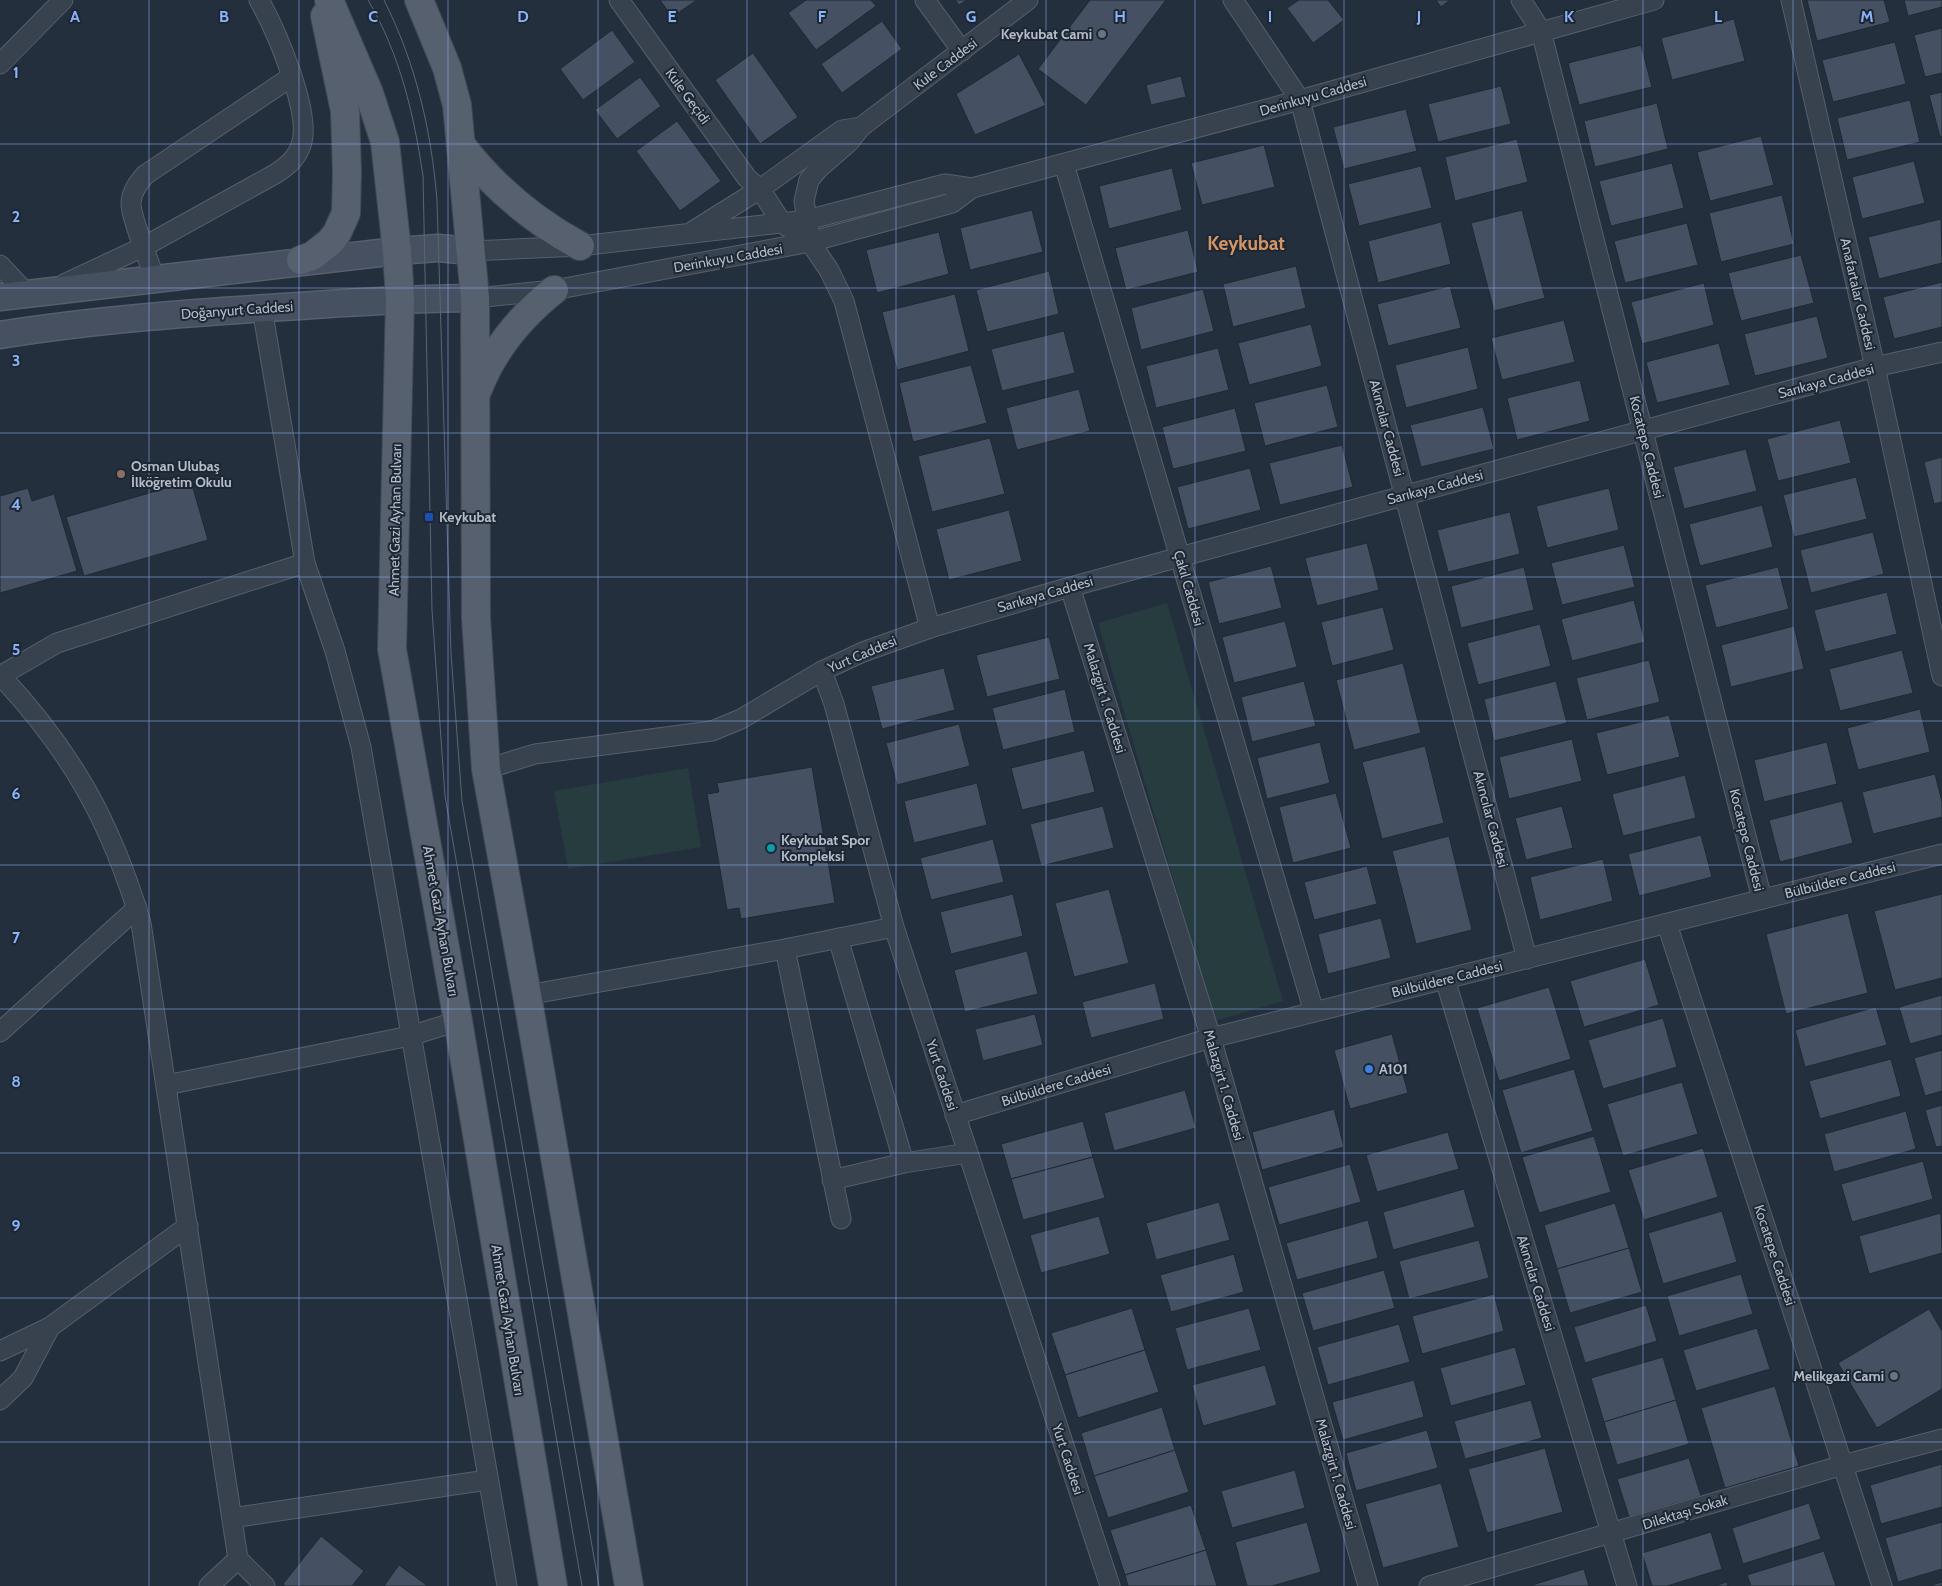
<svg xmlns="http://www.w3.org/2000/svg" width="1942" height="1586" font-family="Cabin,sans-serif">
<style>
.green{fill:#263c3f}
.building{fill:#455162;stroke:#1f2835}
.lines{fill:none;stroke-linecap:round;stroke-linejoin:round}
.street-casing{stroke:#565f6c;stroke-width:21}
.secondary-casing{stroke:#565f6c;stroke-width:29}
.primary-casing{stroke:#414a57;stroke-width:30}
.street{stroke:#38414e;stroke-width:19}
.secondary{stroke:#465061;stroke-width:26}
.primary{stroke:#56606e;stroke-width:28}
.tram{stroke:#5a6575;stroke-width:1}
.grid{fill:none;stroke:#8ab4f8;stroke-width:1;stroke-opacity:0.55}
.worship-dot{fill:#6b7280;stroke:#1d2633;stroke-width:2}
.education-dot{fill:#8d6e63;stroke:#1d2633;stroke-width:2}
.transit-dot{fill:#1a4fb4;stroke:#1d2633;stroke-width:2}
.culture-dot{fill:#0f9aa8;stroke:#1d2633;stroke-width:2}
.shop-dot{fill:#3f7fe0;stroke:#1d2633;stroke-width:2}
.labels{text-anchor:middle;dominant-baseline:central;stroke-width:4;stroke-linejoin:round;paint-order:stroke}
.poi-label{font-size:14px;font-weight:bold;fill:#b4bcc9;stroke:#1d2633;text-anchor:start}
.street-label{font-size:14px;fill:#b4bcc9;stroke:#1d2633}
.district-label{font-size:19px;font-weight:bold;fill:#d59563;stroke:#1d2633}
.grid-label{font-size:16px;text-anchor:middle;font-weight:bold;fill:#8ab4f8;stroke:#1d2633;stroke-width:4;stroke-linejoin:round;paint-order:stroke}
</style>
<rect width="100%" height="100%" fill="#242f3e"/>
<g class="green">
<polygon points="1167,603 1283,1001 1215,1021 1098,623"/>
<polygon points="688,768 701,847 568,869 554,791"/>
</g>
<g class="building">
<polygon points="660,0 697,0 672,17"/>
<polygon points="806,0 871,0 876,6 816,50 788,13"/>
<polygon points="955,0 967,0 959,5"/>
<polygon points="1090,0 1166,0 1086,105 1038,69"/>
<polygon points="1299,0 1328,0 1344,20 1313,43 1287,8"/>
<polygon points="1436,0 1450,0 1441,7"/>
<polygon points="1807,0 1884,0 1890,22 1817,41"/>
<polygon points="1904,0 1942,0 1942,7 1908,16"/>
<polygon points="1734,19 1745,61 1672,80 1661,38"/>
<polygon points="882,21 902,49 842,93 821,64"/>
<polygon points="1942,28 1942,73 1925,77 1914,35"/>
<polygon points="612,30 635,62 583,100 560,69"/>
<polygon points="1895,42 1906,84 1833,102 1822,60"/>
<polygon points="1641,45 1652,87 1579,105 1568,63"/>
<polygon points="753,53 798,117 760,144 715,80"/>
<polygon points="1019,54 1046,105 975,135 956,94"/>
<polygon points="1181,76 1186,97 1151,105 1146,85"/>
<polygon points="640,77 661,106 617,139 595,110"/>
<polygon points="1501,86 1511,124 1438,142 1428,104"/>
<polygon points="1942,92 1942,136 1940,137 1929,95"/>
<polygon points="1910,100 1920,142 1847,160 1837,118"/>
<polygon points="1657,103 1668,149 1595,167 1584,121"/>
<polygon points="1406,109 1417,151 1344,169 1333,127"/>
<polygon points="677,121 721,181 680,211 636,151"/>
<polygon points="1761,136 1774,185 1710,201 1697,152"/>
<polygon points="1517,139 1528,182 1455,201 1445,157"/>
<polygon points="1264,145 1275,187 1202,205 1191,163"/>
<polygon points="1914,161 1925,203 1862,219 1852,177"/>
<polygon points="1672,163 1684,208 1611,226 1599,181"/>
<polygon points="1421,166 1432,208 1359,226 1348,184"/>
<polygon points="1172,168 1182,210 1109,229 1099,186"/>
<polygon points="1782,195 1794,244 1721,262 1709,213"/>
<polygon points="1032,210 1043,252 970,270 960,228"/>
<polygon points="1522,210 1545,298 1494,311 1471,223"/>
<polygon points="1941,219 1942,263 1879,279 1868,237"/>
<polygon points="1441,222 1451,264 1378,283 1368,241"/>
<polygon points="1687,223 1698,265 1625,283 1614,241"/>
<polygon points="1188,230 1198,272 1126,290 1115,248"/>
<polygon points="939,232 949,274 877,293 866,250"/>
<polygon points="1801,255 1814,303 1741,321 1728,273"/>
<polygon points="1296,266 1306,308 1233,327 1223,284"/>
<polygon points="1049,271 1059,314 987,332 976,290"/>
<polygon points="1942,282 1942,327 1894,339 1883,297"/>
<polygon points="1704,283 1714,325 1642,344 1631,302"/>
<polygon points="1450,286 1461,328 1388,346 1377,304"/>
<polygon points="1203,289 1214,331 1141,350 1131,308"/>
<polygon points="955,294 969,351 897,370 882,312"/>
<polygon points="1817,316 1828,358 1755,376 1744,334"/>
<polygon points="1564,320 1575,362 1502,380 1491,338"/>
<polygon points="1311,324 1322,366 1249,385 1238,343"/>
<polygon points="1064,331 1075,373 1002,391 991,349"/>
<polygon points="1719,343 1730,385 1657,403 1646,362"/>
<polygon points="1468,347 1478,389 1406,408 1395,365"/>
<polygon points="1218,348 1229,390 1156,408 1146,366"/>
<polygon points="971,365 987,423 913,442 899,383"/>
<polygon points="1580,380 1590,421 1517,440 1507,398"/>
<polygon points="1327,385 1338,427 1265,446 1254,403"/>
<polygon points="1079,389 1090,431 1017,450 1006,408"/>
<polygon points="1483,407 1494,449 1421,467 1410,425"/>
<polygon points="1235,408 1246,451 1173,469 1162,427"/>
<polygon points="1840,420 1851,463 1778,481 1767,439"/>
<polygon points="990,438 1005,494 932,512 918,456"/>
<polygon points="1342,445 1353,487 1280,505 1269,463"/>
<polygon points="1746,449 1757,491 1684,509 1673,467"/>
<polygon points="1942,457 1942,502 1934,504 1924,462"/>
<polygon points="1250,468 1261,510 1188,529 1177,487"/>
<polygon points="1856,477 1867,519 1794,537 1783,495"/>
<polygon points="191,481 208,540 84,576 66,517"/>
<polygon points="28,488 32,501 54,494 77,571 0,593 0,496"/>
<polygon points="1609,488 1619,530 1547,548 1536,506"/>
<polygon points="1762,505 1773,547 1700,566 1689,524"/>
<polygon points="1009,510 1022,561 949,580 936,529"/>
<polygon points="1510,512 1520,554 1448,572 1437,530"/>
<polygon points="1873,532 1884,574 1811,593 1800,550"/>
<polygon points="1367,543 1379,590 1317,606 1305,558"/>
<polygon points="1624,545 1635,587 1562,605 1551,563"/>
<polygon points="1271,566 1282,608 1219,624 1208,582"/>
<polygon points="1524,567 1534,610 1461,628 1451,586"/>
<polygon points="1778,567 1789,609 1716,628 1705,585"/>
<polygon points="1887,592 1897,634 1825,652 1814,610"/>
<polygon points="1634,600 1645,642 1572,661 1561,619"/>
<polygon points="1383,607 1394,650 1332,666 1321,622"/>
<polygon points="1285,621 1297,667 1234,683 1222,637"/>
<polygon points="1540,624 1551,666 1478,685 1467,643"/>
<polygon points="1794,626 1804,669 1731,687 1721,645"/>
<polygon points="1049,637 1060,679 987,697 976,655"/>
<polygon points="1902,650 1913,693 1840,711 1829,669"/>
<polygon points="1649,660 1660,702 1587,720 1576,678"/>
<polygon points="1403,663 1421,733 1354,750 1336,680"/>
<polygon points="944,668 955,710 882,729 871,686"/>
<polygon points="1304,681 1316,726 1252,742 1241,697"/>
<polygon points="1556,681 1567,723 1494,741 1484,699"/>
<polygon points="1065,689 1075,732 1003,750 992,708"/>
<polygon points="1920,709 1930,752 1858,770 1847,728"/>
<polygon points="1669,715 1680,757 1607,775 1596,733"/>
<polygon points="959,724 970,766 897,785 886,743"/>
<polygon points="1572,739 1582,781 1509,799 1499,757"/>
<polygon points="1320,742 1330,783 1267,799 1257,758"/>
<polygon points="1827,742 1837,784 1764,802 1754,760"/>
<polygon points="1425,746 1444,823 1382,839 1362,762"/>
<polygon points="1084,750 1095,792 1022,810 1011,768"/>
<polygon points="812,767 835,903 741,919 739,908 727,910 707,794 719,792 717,783"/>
<polygon points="1935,774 1942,802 1942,817 1873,834 1862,792"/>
<polygon points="1685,775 1696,818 1623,836 1612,794"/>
<polygon points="977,783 987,825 914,843 904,801"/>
<polygon points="1336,793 1351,848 1293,863 1279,807"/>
<polygon points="1842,801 1853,843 1780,862 1769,820"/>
<polygon points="1103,806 1114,848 1041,866 1030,824"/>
<polygon points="1562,806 1573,848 1526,860 1515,818"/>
<polygon points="1701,835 1712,877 1639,896 1628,854"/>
<polygon points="1449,836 1472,930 1416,944 1392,851"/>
<polygon points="993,839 1004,882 931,900 920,858"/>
<polygon points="1603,859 1613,901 1540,920 1530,877"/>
<polygon points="1367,866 1377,904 1314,920 1304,882"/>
<polygon points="1109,889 1129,963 1074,977 1055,903"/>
<polygon points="1013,894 1023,936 951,954 940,912"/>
<polygon points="1942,894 1942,978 1895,990 1874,911"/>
<polygon points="1848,913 1868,993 1786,1014 1766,934"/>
<polygon points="1381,918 1391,958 1328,974 1318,934"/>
<polygon points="1027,951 1038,994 965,1012 954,970"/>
<polygon points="1645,959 1659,1005 1584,1027 1570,981"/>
<polygon points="1155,983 1164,1019 1091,1038 1082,1002"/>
<polygon points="1549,987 1571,1059 1499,1081 1477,1008"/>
<polygon points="1942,995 1942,1035 1910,1044 1899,1007"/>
<polygon points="1876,1007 1887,1045 1805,1067 1795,1030"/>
<polygon points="1035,1014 1043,1045 983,1061 975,1029"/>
<polygon points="1663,1018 1677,1067 1603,1089 1588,1040"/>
<polygon points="1392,1034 1408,1093 1350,1109 1334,1050"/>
<polygon points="1942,1050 1942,1091 1925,1096 1914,1058"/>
<polygon points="1891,1059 1901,1096 1820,1119 1809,1081"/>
<polygon points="1574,1069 1593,1131 1521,1153 1502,1090"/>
<polygon points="1682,1082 1698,1134 1623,1156 1607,1104"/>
<polygon points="1185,1090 1196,1128 1114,1151 1104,1113"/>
<polygon points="1942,1105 1942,1146 1936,1147 1925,1110"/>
<polygon points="1334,1109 1344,1147 1262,1170 1252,1132"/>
<polygon points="1906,1111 1916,1149 1834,1172 1824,1134"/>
<polygon points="1083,1121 1093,1157 1011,1179 1001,1144"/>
<polygon points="1448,1132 1459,1169 1377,1192 1366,1155"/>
<polygon points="1594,1136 1611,1192 1539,1213 1522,1157"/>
<polygon points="1703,1148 1718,1197 1644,1220 1628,1170"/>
<polygon points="1093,1157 1105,1198 1023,1220 1011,1179"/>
<polygon points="1923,1161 1933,1199 1852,1222 1841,1184"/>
<polygon points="1350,1164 1361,1202 1279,1225 1268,1187"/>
<polygon points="1464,1189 1475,1227 1393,1250 1383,1212"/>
<polygon points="1219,1202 1230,1240 1156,1260 1146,1223"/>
<polygon points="1615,1203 1629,1248 1557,1269 1544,1225"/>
<polygon points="1722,1211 1737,1262 1663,1284 1648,1233"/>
<polygon points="1941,1213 1942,1253 1869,1274 1859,1236"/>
<polygon points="1099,1216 1110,1254 1041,1273 1030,1235"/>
<polygon points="1368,1220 1378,1258 1297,1280 1286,1243"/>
<polygon points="1479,1240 1489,1278 1409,1299 1399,1261"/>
<polygon points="1629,1248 1642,1292 1570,1313 1557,1269"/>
<polygon points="1234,1254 1244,1292 1171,1312 1160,1275"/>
<polygon points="1384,1270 1395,1308 1313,1331 1302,1293"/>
<polygon points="1741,1274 1753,1314 1679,1336 1667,1296"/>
<polygon points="1494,1294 1504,1331 1422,1354 1412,1316"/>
<polygon points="1646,1305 1657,1341 1585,1363 1574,1327"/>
<polygon points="1132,1308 1145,1350 1065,1375 1051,1333"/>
<polygon points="1249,1308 1261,1350 1187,1370 1175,1328"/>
<polygon points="1929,1309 1942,1331 1942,1389 1877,1428 1838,1363"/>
<polygon points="1399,1324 1410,1362 1328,1385 1317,1347"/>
<polygon points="1757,1328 1770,1369 1696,1391 1683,1350"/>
<polygon points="1515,1347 1526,1385 1451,1406 1440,1368"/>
<polygon points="1145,1350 1159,1392 1078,1418 1065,1375"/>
<polygon points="1663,1357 1676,1400 1604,1422 1591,1378"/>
<polygon points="1265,1365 1277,1405 1203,1426 1192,1385"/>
<polygon points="1414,1380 1424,1417 1343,1440 1332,1402"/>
<polygon points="1775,1386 1799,1466 1725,1488 1701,1408"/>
<polygon points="1531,1400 1542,1438 1465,1459 1454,1421"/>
<polygon points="1676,1400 1689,1444 1617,1465 1604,1422"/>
<polygon points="1162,1407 1175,1450 1094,1476 1081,1433"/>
<polygon points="1427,1430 1438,1468 1356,1491 1346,1453"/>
<polygon points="1545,1448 1563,1512 1487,1533 1468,1469"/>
<polygon points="1175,1450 1189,1492 1108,1518 1094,1476"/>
<polygon points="1689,1458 1701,1496 1629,1517 1617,1479"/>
<polygon points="1942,1464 1942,1507 1881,1524 1870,1485"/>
<polygon points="1295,1470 1305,1508 1232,1528 1221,1491"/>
<polygon points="1441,1483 1459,1547 1383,1568 1365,1504"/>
<polygon points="1809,1503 1821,1539 1743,1564 1732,1528"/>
<polygon points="1191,1505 1206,1550 1125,1575 1110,1530"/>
<polygon points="1307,1522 1321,1572 1272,1586 1247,1586 1235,1542"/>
<polygon points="1942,1522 1942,1569 1898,1582 1885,1538"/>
<polygon points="1711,1532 1722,1569 1667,1586 1652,1586 1642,1553"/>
<polygon points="321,1536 364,1571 352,1586 285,1586 283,1584"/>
<polygon points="1206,1550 1217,1586 1128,1586 1125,1575"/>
<polygon points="1824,1551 1836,1586 1751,1586 1747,1575"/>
<polygon points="399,1565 428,1586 384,1586"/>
<polygon points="1584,1569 1589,1586 1529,1586"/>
<polygon points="1727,1582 1728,1586 1714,1586"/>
<polygon points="1942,1582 1942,1586 1928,1586"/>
</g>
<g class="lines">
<g class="street-casing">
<g id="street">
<polyline points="619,0 747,178 760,189 782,223 810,242 829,270 844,301 930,628"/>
<polyline points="925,0 962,51"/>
<polyline points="1233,0 1300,100 1527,959"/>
<polyline points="1521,0 1541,31 1762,899"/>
<polyline points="1791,0 1875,367 1942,676"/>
<polyline points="0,64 63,0"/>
<polyline points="1064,164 1314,1012"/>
<polyline points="809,230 804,201 809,180 818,169 849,142 861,127 1028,0"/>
<polyline points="693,231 760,189 842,130 861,127"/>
<polyline points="471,251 580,246 807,220 945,184 972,188 1300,100 1654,0"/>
<polyline points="0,265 27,294"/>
<path d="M154,277c-5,-17 -24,-61 -23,-75 1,-11 7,-19 14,-27l146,-98"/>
<path d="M64,284l81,-38 130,-72c13,-8 23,-17 27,-32 8,-33 -26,-112 -43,-142"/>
<polyline points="475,298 554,290 810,242 952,203 972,188"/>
<polyline points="262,308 305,563 335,651 361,747 507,1586"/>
<polyline points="1070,587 1211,1038 1368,1586"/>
<path d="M0,675c72,77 111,147 141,248l97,636 27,27"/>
<polyline points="0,676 57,643 305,563"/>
<polyline points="486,769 535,754 712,731 741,719 822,671"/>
<polyline points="1667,924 1882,1586"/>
<polyline points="838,938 904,1163"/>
<polyline points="785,949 841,1219"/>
<polyline points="1445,979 1627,1586"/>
<polyline points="527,995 785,949 894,927"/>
<polyline points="0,1032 137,908"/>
<polyline points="166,1085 410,1036 458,1021"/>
<polyline points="955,1115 1211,1038 1942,854"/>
<polyline points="832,1180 904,1163 968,1153"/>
<polyline points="0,1351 50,1327 188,1226"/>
<polyline points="0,1400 23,1378 50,1327"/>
<polyline points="232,1518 487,1480"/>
<polyline points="209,1586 238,1559"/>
<polyline points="1110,1586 894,927 834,704 822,671 863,652 930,628 1070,587 1875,367 1942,352"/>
<polyline points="1429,1586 1843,1465 1942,1439"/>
</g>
</g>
<g class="secondary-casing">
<g id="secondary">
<polyline points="0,297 397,251 438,248 471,251"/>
<path d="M0,335c93,-15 188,-22 282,-28 64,-4 128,-9 193,-9"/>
</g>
</g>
<g class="primary-casing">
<g id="primary">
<polyline points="329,0 369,93 385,142 397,251 400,299 392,649 458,1021 553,1586"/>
<polyline points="419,0 447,68 457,105 475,298 476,618 486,769 527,995 629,1586"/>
<path d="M461,145c33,43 71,75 119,101"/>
<polyline points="301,260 312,256 330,242 337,233 346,213 347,173 345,111 325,16"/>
<path d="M478,389c16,-41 42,-72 76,-99"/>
</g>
</g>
<use href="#street" class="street"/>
<use href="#secondary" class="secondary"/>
<use href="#primary" class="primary"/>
<g class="tram">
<path d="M368,0c32,54 46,115 55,176l9,434 13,186 137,790"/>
<path d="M384,0c32,64 47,129 53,200l14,454 11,147 137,785"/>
</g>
</g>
<path class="grid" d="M149,0v1586M299,0v1586M448,0v1586M598,0v1586M747,0v1586M896,0v1586M1046,0v1586M1195,0v1586M1344,0v1586M1494,0v1586M1643,0v1586M1793,0v1586M0,144h1942M0,288h1942M0,433h1942M0,577h1942M0,721h1942M0,865h1942M0,1009h1942M0,1153h1942M0,1298h1942M0,1442h1942"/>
<g class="worship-dot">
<circle cx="1102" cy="34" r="5"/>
<circle cx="1894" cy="1376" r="5"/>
</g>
<circle class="education-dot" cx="121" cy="474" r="5"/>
<rect class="transit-dot" x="424" y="512" width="10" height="10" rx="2.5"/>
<circle class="culture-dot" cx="771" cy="848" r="5"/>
<circle class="shop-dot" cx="1369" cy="1069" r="5"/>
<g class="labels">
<g class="poi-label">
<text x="1092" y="34" text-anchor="end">Keykubat Cami</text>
<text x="131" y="466">Osman Ulubaş<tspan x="131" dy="16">İlköğretim Okulu</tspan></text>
<text x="439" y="517">Keykubat</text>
<text x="781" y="840">Keykubat Spor<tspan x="781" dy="16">Kompleksi</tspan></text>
<text x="1379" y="1069">A101</text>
<text x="1884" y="1376" text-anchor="end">Melikgazi Cami</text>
</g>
<g class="street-label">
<text transform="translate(945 64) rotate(-37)">Kule Caddesi</text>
<text transform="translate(688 96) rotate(54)">Kule Geçidi</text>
<text transform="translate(1313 96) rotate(-16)">Derinkuyu Caddesi</text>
<text transform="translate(728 258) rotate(-10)">Derinkuyu Caddesi</text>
<text transform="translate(1858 294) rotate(77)">Anafartalar Caddesi</text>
<text transform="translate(237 310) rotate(-4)">Doğanyurt Caddesi</text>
<text transform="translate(1826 381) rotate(-15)">Sarıkaya Caddesi</text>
<text transform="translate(1387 428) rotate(75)">Akıncılar Caddesi</text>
<text transform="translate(1647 447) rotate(76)">Kocatepe Caddesi</text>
<text transform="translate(1435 487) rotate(-15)">Sarıkaya Caddesi</text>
<text transform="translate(395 520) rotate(-89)">Ahmet Gazi Ayhan Bulvarı</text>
<text transform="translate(1189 588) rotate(74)">Çakıl Caddesi</text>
<text transform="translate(1045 594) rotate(-16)">Sarıkaya Caddesi</text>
<text transform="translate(862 654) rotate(-23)">Yurt Caddesi</text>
<text transform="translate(1105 698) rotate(73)">Malazgirt 1. Caddesi</text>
<text transform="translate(1491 819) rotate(75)">Akıncılar Caddesi</text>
<text transform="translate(1747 840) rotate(76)">Kocatepe Caddesi</text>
<text transform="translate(1840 880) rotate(-14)">Bülbüldere Caddesi</text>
<text transform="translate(441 921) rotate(80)">Ahmet Gazi Ayhan Bulvarı</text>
<text transform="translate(1447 979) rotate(-14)">Bülbüldere Caddesi</text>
<text transform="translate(942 1075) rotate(72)">Yurt Caddesi</text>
<text transform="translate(1056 1085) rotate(-17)">Bülbüldere Caddesi</text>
<text transform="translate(1224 1085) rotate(74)">Malazgirt 1. Caddesi</text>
<text transform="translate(1775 1255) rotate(72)">Kocatepe Caddesi</text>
<text transform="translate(1536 1283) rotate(73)">Akıncılar Caddesi</text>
<text transform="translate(508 1320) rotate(81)">Ahmet Gazi Ayhan Bulvarı</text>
<text transform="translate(1068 1459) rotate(72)">Yurt Caddesi</text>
<text transform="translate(1336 1474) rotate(74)">Malazgirt 1. Caddesi</text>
<text transform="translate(1685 1512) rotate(-17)">Dilektaşı Sokak</text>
</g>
<g class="district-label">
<text x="1246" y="243">Keykubat</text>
</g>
</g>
<g class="grid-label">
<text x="75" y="22">A</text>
<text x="224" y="22">B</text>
<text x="373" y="22">C</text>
<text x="523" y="22">D</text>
<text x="672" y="22">E</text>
<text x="822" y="22">F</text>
<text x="971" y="22">G</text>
<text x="1120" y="22">H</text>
<text x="1270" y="22">I</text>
<text x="1419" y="22">J</text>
<text x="1569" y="22">K</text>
<text x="1718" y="22">L</text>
<text x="1867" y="22">M</text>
<text x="16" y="78">1</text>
<text x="16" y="222">2</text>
<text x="16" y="366">3</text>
<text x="16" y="510">4</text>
<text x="16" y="655">5</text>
<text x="16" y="799">6</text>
<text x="16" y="943">7</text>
<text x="16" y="1087">8</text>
<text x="16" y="1231">9</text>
</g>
</svg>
